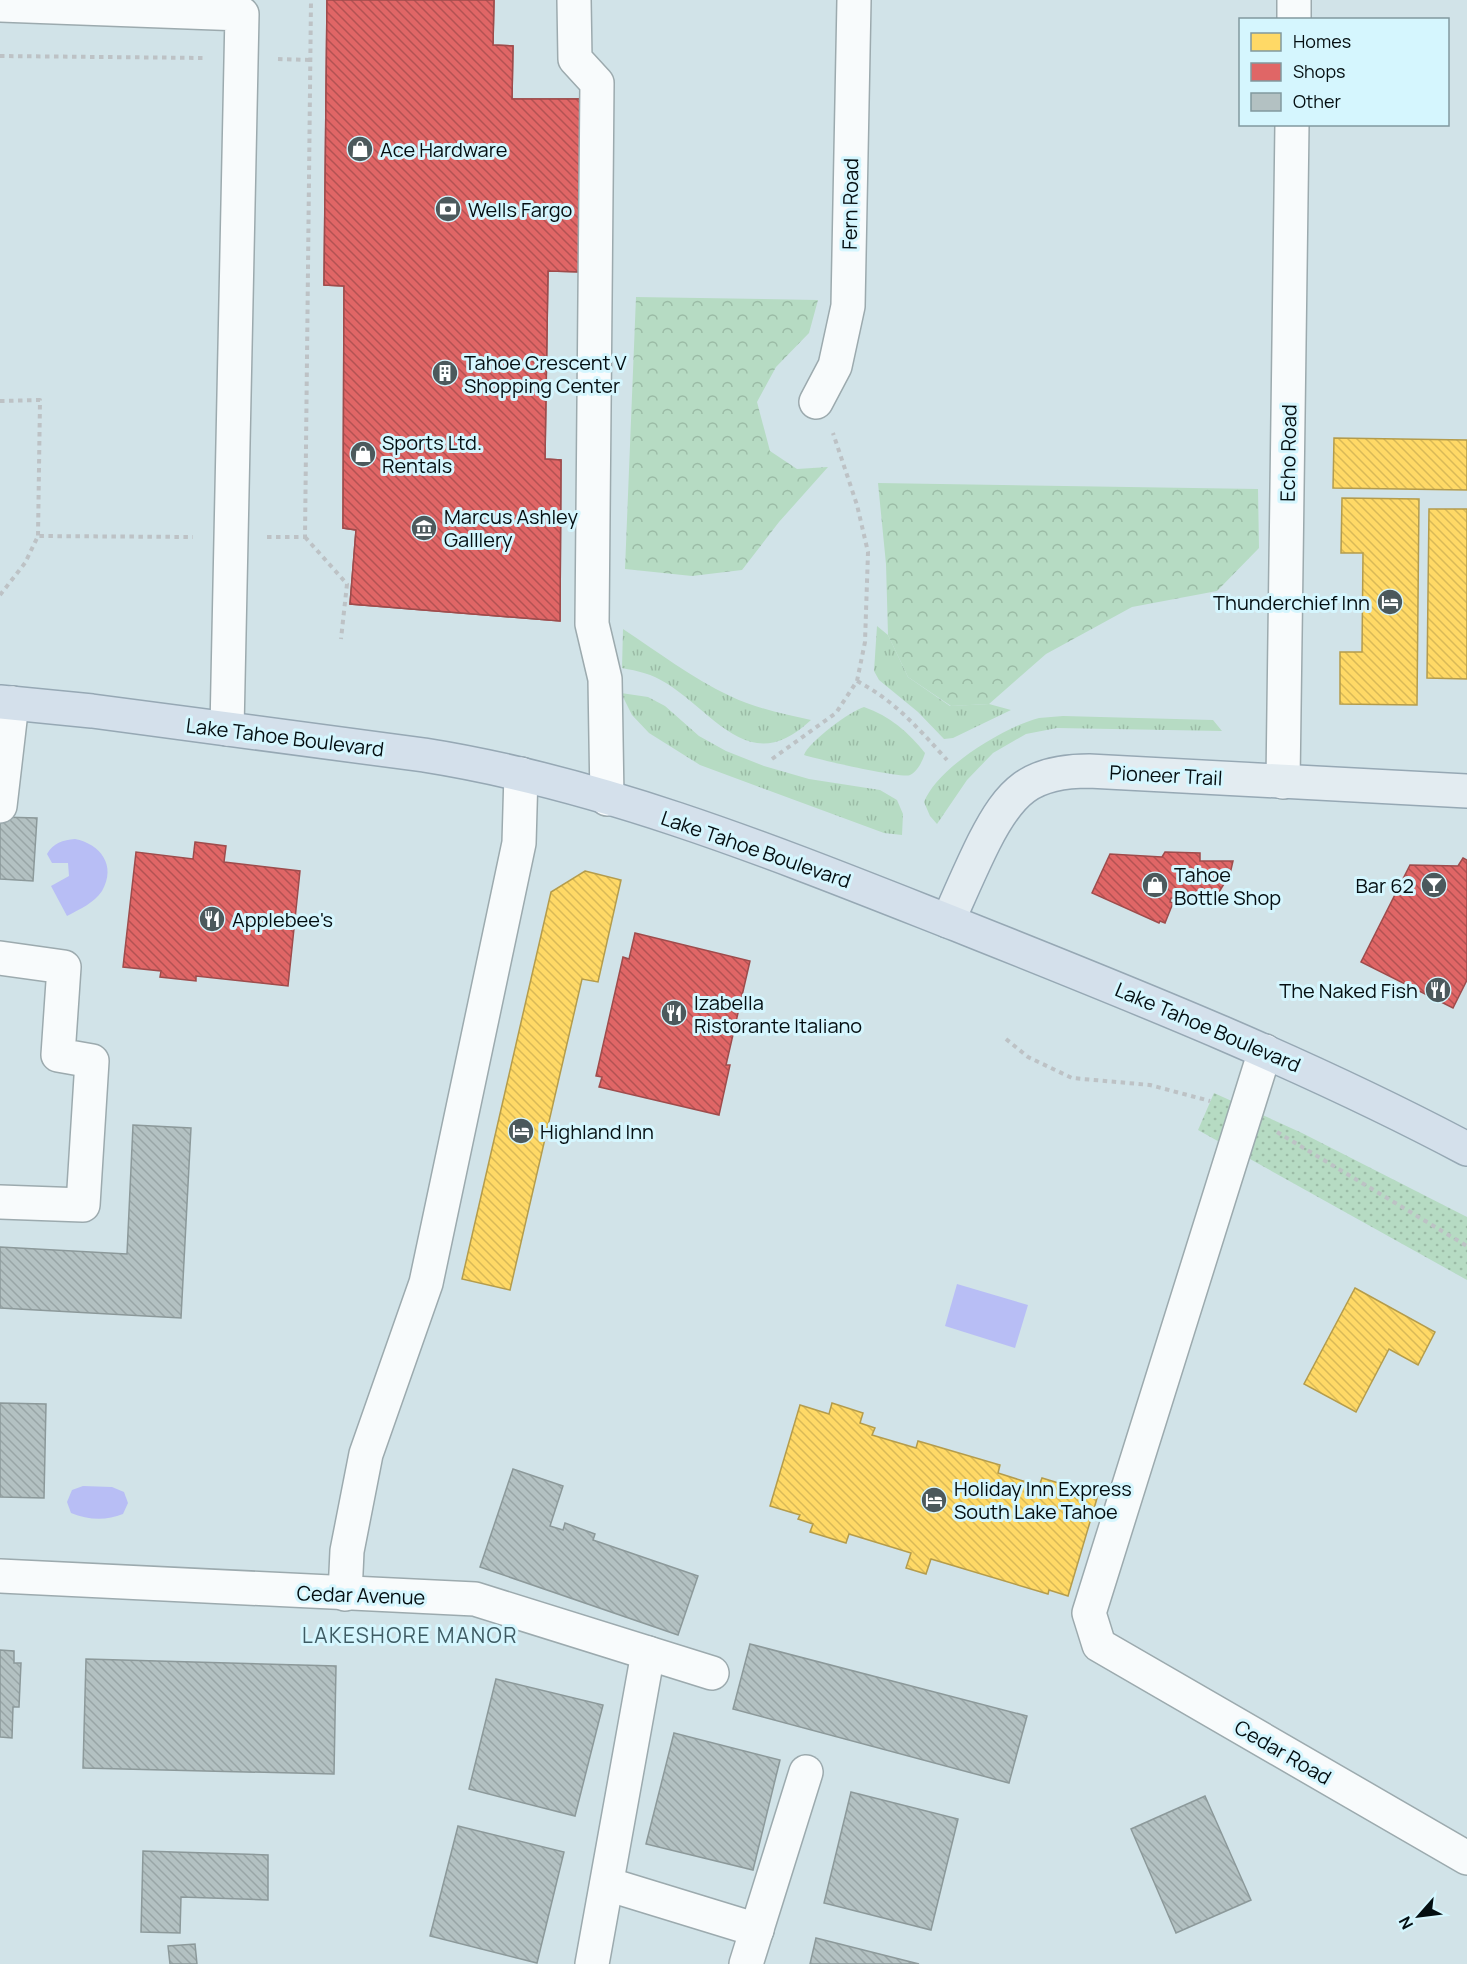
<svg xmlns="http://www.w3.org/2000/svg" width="1467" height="1964" font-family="Manrope,sans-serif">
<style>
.grass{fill:url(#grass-tufts)}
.forest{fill:url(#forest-crowns)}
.park{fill:url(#park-dots)}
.water{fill:#b8bef5}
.homes{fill:url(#homes-back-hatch);stroke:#b49c4c;stroke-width:1.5}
.shops{fill:url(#shops-back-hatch);stroke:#9e4c4c;stroke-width:1.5}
.building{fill:url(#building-back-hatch);stroke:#8c999a;stroke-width:1.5}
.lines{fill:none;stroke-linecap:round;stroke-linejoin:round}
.minor-casing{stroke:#9caaae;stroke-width:36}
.major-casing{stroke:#96a8b4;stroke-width:36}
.highway-casing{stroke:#96a8b4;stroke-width:36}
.path{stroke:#bdc2c5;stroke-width:4;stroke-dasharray:4.5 4.5;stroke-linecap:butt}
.minor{stroke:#f8fbfc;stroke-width:33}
.major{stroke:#e3ecf1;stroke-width:33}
.highway{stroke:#d4e0eb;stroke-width:33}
.labels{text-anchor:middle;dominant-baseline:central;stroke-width:6;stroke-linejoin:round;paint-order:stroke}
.poi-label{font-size:20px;fill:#040e11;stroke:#d5f6fe;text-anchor:start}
.street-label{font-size:20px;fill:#040e11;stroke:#d5f6fe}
.neighbourhood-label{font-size:21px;letter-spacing:1.5px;fill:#3e5b63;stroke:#d5f6fe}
</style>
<defs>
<pattern id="grass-tufts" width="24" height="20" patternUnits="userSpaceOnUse" patternTransform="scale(1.5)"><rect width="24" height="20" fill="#b6dbc3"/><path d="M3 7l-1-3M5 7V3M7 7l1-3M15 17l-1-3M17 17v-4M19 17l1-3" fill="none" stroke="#9bbba6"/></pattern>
<pattern id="forest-crowns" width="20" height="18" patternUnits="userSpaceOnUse" patternTransform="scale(1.5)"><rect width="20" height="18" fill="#b6dbc3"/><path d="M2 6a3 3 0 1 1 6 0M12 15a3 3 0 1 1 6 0" fill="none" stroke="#9bbba6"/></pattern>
<pattern id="park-dots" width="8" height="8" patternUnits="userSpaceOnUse" patternTransform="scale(1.5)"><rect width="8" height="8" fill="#b6dbc3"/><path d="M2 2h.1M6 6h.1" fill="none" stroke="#9bbba6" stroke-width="1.8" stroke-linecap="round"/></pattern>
<pattern id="homes-back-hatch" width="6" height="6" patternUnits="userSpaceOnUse" patternTransform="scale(1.5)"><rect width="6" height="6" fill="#ffd966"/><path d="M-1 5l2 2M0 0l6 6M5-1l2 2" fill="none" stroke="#d9b957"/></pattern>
<pattern id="shops-back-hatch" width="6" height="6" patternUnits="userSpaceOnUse" patternTransform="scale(1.5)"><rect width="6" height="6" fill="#e06666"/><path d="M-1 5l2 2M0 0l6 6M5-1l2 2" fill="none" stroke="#b35253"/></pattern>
<pattern id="building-back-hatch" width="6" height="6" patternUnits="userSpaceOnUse" patternTransform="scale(1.5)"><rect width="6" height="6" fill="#b3c1c2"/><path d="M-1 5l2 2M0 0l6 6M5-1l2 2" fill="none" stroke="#98a5a6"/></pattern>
</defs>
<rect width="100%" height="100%" fill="#d1e3e8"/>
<g class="grass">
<polygon points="877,626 888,635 908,677 950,706 989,704 1011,710 953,738 944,739 918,712 879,680 874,671"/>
<path d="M623,629c35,23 69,49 107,67 25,12 54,18 81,24 -61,58 -95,-6 -145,-37 -14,-9 -28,-12 -44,-15z"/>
<polygon points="621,693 648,697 665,706 699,736 726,751 764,766 809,779 880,790 897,800 903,814 902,835 884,833 700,765 649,733 632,715"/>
<path d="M864,707c26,9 44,25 61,46 -2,7 -7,18 -15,22 -8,4 -94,-16 -106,-20 4,-13 48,-45 60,-48z"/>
<path d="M1063,716l150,4 9,11 -165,-3 -31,6 -33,19 -26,27 -30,44 -7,-8 -6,-14c14,-35 80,-75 115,-84 8,-1 16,-1 24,-2z"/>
</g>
<g class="forest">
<polygon points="636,297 818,300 809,333 776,367 757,402 770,451 797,469 828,467 779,522 742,570 692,576 625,569"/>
<polygon points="878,483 1258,489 1259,548 1217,591 1132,607 1046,654 989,704 951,706 908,677 888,635 886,564"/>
</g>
<polygon class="park" points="1214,1093 1302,1133 1467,1217 1467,1280 1198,1130"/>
<g class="water">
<path d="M75,839c25,5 42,26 27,52 -8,12 -22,18 -35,25l-16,-30 18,-10 -1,-13h-16l-5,-9c6,-11 16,-14 28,-15z"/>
<polygon points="957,1284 1028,1305 1015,1348 945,1326"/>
<path d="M83,1486l29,1 12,5 4,11 -5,11c-17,7 -35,6 -52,-1l-4,-11 5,-12z"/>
</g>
<g class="homes">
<polygon points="1334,438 1467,440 1467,490 1333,488"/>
<polygon points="1342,498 1419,499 1417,705 1340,704 1340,652 1362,652 1363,553 1341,553"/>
<polygon points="1429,509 1467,509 1467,679 1427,678"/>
<polygon points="585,871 621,880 598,982 582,979 510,1290 462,1279 551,892"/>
<polygon points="1355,1288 1435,1332 1418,1365 1389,1349 1356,1412 1304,1384"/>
<polygon points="832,1403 863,1413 860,1423 875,1428 872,1435 916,1448 918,1441 1000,1465 998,1473 1039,1486 1042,1478 1098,1495 1068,1596 1049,1590 1048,1594 931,1559 926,1574 906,1568 911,1553 849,1534 846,1543 810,1532 813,1524 798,1519 800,1515 770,1506 800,1405 829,1414"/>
</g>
<g class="shops">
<polygon points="327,0 494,0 493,45 513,46 512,99 585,99 584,272 548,271 545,459 561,460 560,621 350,604 356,530 343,528 344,286 324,285"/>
<polygon points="327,0 494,0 493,45 513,46 512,99 585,99 584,272 548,271 545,459 561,460 560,621 350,604 356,530 343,528 344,286 324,285"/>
<polygon points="195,842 226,846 224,862 300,871 288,986 196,976 196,981 160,977 161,971 123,967 136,852 193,859"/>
<polygon points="1165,852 1200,853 1200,861 1233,861 1230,874 1216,897 1217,902 1200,901 1199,898 1171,898 1170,902 1173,903 1165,923 1160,921 1159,923 1092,893 1110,854 1162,857"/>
<polygon points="1463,858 1467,860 1467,980 1453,1008 1361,962 1410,865 1458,866"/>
<polygon points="635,933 750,961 726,1065 730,1065 719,1115 599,1087 602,1077 596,1076 623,957 629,959"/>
</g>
<g class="building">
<polygon points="0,817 37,818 33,881 0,879"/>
<polygon points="133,1125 191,1128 181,1318 0,1308 0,1247 127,1254"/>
<polygon points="0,1403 46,1404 44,1498 0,1497"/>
<polygon points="513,1469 563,1486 550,1526 563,1530 565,1523 595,1534 593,1540 698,1576 678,1635 480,1567"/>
<polygon points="750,1644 1027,1716 1009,1783 733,1709"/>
<polygon points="0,1650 14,1651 14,1663 21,1663 19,1707 13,1707 12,1738 0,1737"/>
<polygon points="86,1659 336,1666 334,1774 83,1768"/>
<polygon points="496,1679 603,1705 575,1816 469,1789"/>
<polygon points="674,1733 780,1760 753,1870 646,1844"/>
<polygon points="851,1792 958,1819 931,1930 824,1903"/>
<polygon points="1205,1796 1251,1900 1176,1933 1131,1829"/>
<polygon points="458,1826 564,1852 537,1963 430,1936"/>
<polygon points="143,1851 268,1855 268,1900 181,1897 180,1933 141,1932"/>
<polygon points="816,1938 919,1964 810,1964"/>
<polygon points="195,1944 197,1964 170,1964 168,1946"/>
</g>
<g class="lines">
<g class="minor-casing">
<g id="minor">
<polyline points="574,0 575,59 597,83 592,624 605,679 607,799"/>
<polyline points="0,5 242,14 227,729"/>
<polyline points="1294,20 1294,0"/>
<polyline points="816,402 835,366 848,306 854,0"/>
<polyline points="1283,782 1292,124"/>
<polyline points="0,806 12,703"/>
<polyline points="0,958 64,967 58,1055 92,1061 83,1205 0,1202"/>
<polyline points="1265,1051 1089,1613 1099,1645 1467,1858"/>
<polyline points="0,1576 475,1599 712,1673"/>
<polyline points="345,1594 347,1551 366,1454 426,1283 519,843 521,774"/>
<polyline points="607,1884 757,1930"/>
<polyline points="592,1964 648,1653"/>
<polyline points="746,1964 806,1772"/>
</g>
</g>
<g class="major-casing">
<path id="major" d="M948,921c12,-27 23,-53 36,-79 26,-51 46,-71 105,-71l378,20"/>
</g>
<g class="highway-casing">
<path id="highway" d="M0,702l92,9 332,44c184,29 361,102 534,170 173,69 345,137 509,224"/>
</g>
<g class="path">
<polyline points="0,56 205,58"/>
<polyline points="278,59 310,60"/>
<polyline points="0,401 40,400 38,536"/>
<polyline points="267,537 305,537 311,0"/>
<polyline points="305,537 347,584 341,639"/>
<polyline points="0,595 25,563 38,536 193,537"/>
<path d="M857,681c38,20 61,47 90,79"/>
<polyline points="772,759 836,713 857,681 865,642 868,552 857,505 833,433"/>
<polyline points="1006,1039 1028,1057 1072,1078 1150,1085 1210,1101"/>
<polyline points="1277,1132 1467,1246"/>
</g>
<use href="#minor" class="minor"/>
<use href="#major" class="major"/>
<use href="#highway" class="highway"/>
</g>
<defs>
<g id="shop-disc" transform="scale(1.35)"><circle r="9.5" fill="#4c595c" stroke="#d5f6fe"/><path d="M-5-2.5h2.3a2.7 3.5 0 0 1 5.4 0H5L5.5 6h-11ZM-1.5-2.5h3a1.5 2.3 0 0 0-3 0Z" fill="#fff"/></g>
<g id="bank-disc" transform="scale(1.35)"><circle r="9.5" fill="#4c595c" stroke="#d5f6fe"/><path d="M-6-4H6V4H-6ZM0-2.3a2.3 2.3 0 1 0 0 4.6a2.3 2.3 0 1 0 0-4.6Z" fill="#fff"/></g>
<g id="building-disc" transform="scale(1.35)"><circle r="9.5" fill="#4c595c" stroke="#d5f6fe"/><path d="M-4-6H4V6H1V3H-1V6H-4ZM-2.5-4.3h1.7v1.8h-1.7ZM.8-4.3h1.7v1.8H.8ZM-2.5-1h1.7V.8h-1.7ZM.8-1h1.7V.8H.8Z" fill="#fff"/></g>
<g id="museum-disc" transform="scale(1.35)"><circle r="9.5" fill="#4c595c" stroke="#d5f6fe"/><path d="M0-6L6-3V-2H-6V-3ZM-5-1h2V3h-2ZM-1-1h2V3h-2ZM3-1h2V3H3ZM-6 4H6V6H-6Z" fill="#fff"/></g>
<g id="hotel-disc" transform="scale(1.35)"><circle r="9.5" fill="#4c595c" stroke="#d5f6fe"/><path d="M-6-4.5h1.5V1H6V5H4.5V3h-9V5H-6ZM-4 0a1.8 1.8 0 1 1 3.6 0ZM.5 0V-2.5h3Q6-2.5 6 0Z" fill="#fff"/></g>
<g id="bar-disc" transform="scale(1.35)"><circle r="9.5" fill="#4c595c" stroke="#d5f6fe"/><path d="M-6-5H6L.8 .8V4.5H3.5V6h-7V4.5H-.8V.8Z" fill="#fff"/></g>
<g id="restaurant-disc" transform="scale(1.35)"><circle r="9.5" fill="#4c595c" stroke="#d5f6fe"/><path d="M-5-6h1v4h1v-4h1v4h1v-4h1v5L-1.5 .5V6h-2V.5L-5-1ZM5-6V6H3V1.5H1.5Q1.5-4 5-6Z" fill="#fff"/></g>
</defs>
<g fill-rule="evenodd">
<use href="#shop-disc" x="360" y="149"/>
<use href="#bank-disc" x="448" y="209"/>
<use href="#building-disc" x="445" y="373"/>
<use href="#shop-disc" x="363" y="454"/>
<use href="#museum-disc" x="424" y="528"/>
<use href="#hotel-disc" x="1390" y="602"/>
<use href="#shop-disc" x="1155" y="885"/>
<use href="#bar-disc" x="1434" y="885"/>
<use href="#restaurant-disc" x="212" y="919"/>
<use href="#restaurant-disc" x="1438" y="990"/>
<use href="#restaurant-disc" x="674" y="1013"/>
<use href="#hotel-disc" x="521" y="1131"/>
<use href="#hotel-disc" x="934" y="1500"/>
</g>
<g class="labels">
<g class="poi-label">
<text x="380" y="149">Ace Hardware</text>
<text x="468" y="209">Wells Fargo</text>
<text x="464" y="362">Tahoe Crescent V<tspan x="464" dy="23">Shopping Center</tspan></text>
<text x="382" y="442">Sports Ltd.<tspan x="382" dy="23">Rentals</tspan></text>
<text x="444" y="516">Marcus Ashley<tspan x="444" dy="23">Galllery</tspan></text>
<text x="1370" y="602" text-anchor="end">Thunderchief Inn</text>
<text x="1174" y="874">Tahoe<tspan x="1174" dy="23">Bottle Shop</tspan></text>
<text x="1414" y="885" text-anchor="end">Bar 62</text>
<text x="232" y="919">Applebee's</text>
<text x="1418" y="990" text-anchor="end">The Naked Fish</text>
<text x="694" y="1002">Izabella<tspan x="694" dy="23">Ristorante Italiano</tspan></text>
<text x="540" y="1131">Highland Inn</text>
<text x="954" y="1488">Holiday Inn Express<tspan x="954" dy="23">South Lake Tahoe</tspan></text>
</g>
<g class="street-label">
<text transform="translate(850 204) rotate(-89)">Fern Road</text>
<text transform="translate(1288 453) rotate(-89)">Echo Road</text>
<text transform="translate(285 737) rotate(7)">Lake Tahoe Boulevard</text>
<text transform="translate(1166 775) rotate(3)">Pioneer Trail</text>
<text transform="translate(756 849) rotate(19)">Lake Tahoe Boulevard</text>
<text transform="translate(1208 1027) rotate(23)">Lake Tahoe Boulevard</text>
<text transform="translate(361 1595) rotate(2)">Cedar Avenue</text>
<text transform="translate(1283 1752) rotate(30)">Cedar Road</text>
</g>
<g class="neighbourhood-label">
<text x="410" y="1635">LAKESHORE MANOR</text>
</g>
</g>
<rect x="1239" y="18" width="210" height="108" fill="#d5f6fe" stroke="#81999f" stroke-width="1.5"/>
<rect x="1251" y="33" width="30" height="18" fill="#ffd966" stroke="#81999f" stroke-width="1.5"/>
<text x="1293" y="48" font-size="18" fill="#040e11">Homes</text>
<rect x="1251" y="63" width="30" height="18" fill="#e06666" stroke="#81999f" stroke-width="1.5"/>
<text x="1293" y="78" font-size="18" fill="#040e11">Shops</text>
<rect x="1251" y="93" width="30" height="18" fill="#b3c1c2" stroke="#81999f" stroke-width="1.5"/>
<text x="1293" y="108" font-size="18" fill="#040e11">Other</text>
<g transform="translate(1419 1916) rotate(242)" stroke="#d5f6fe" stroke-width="4.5" paint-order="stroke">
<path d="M0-4.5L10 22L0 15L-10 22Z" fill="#040e11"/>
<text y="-9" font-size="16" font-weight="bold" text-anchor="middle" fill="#040e11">N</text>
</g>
</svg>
